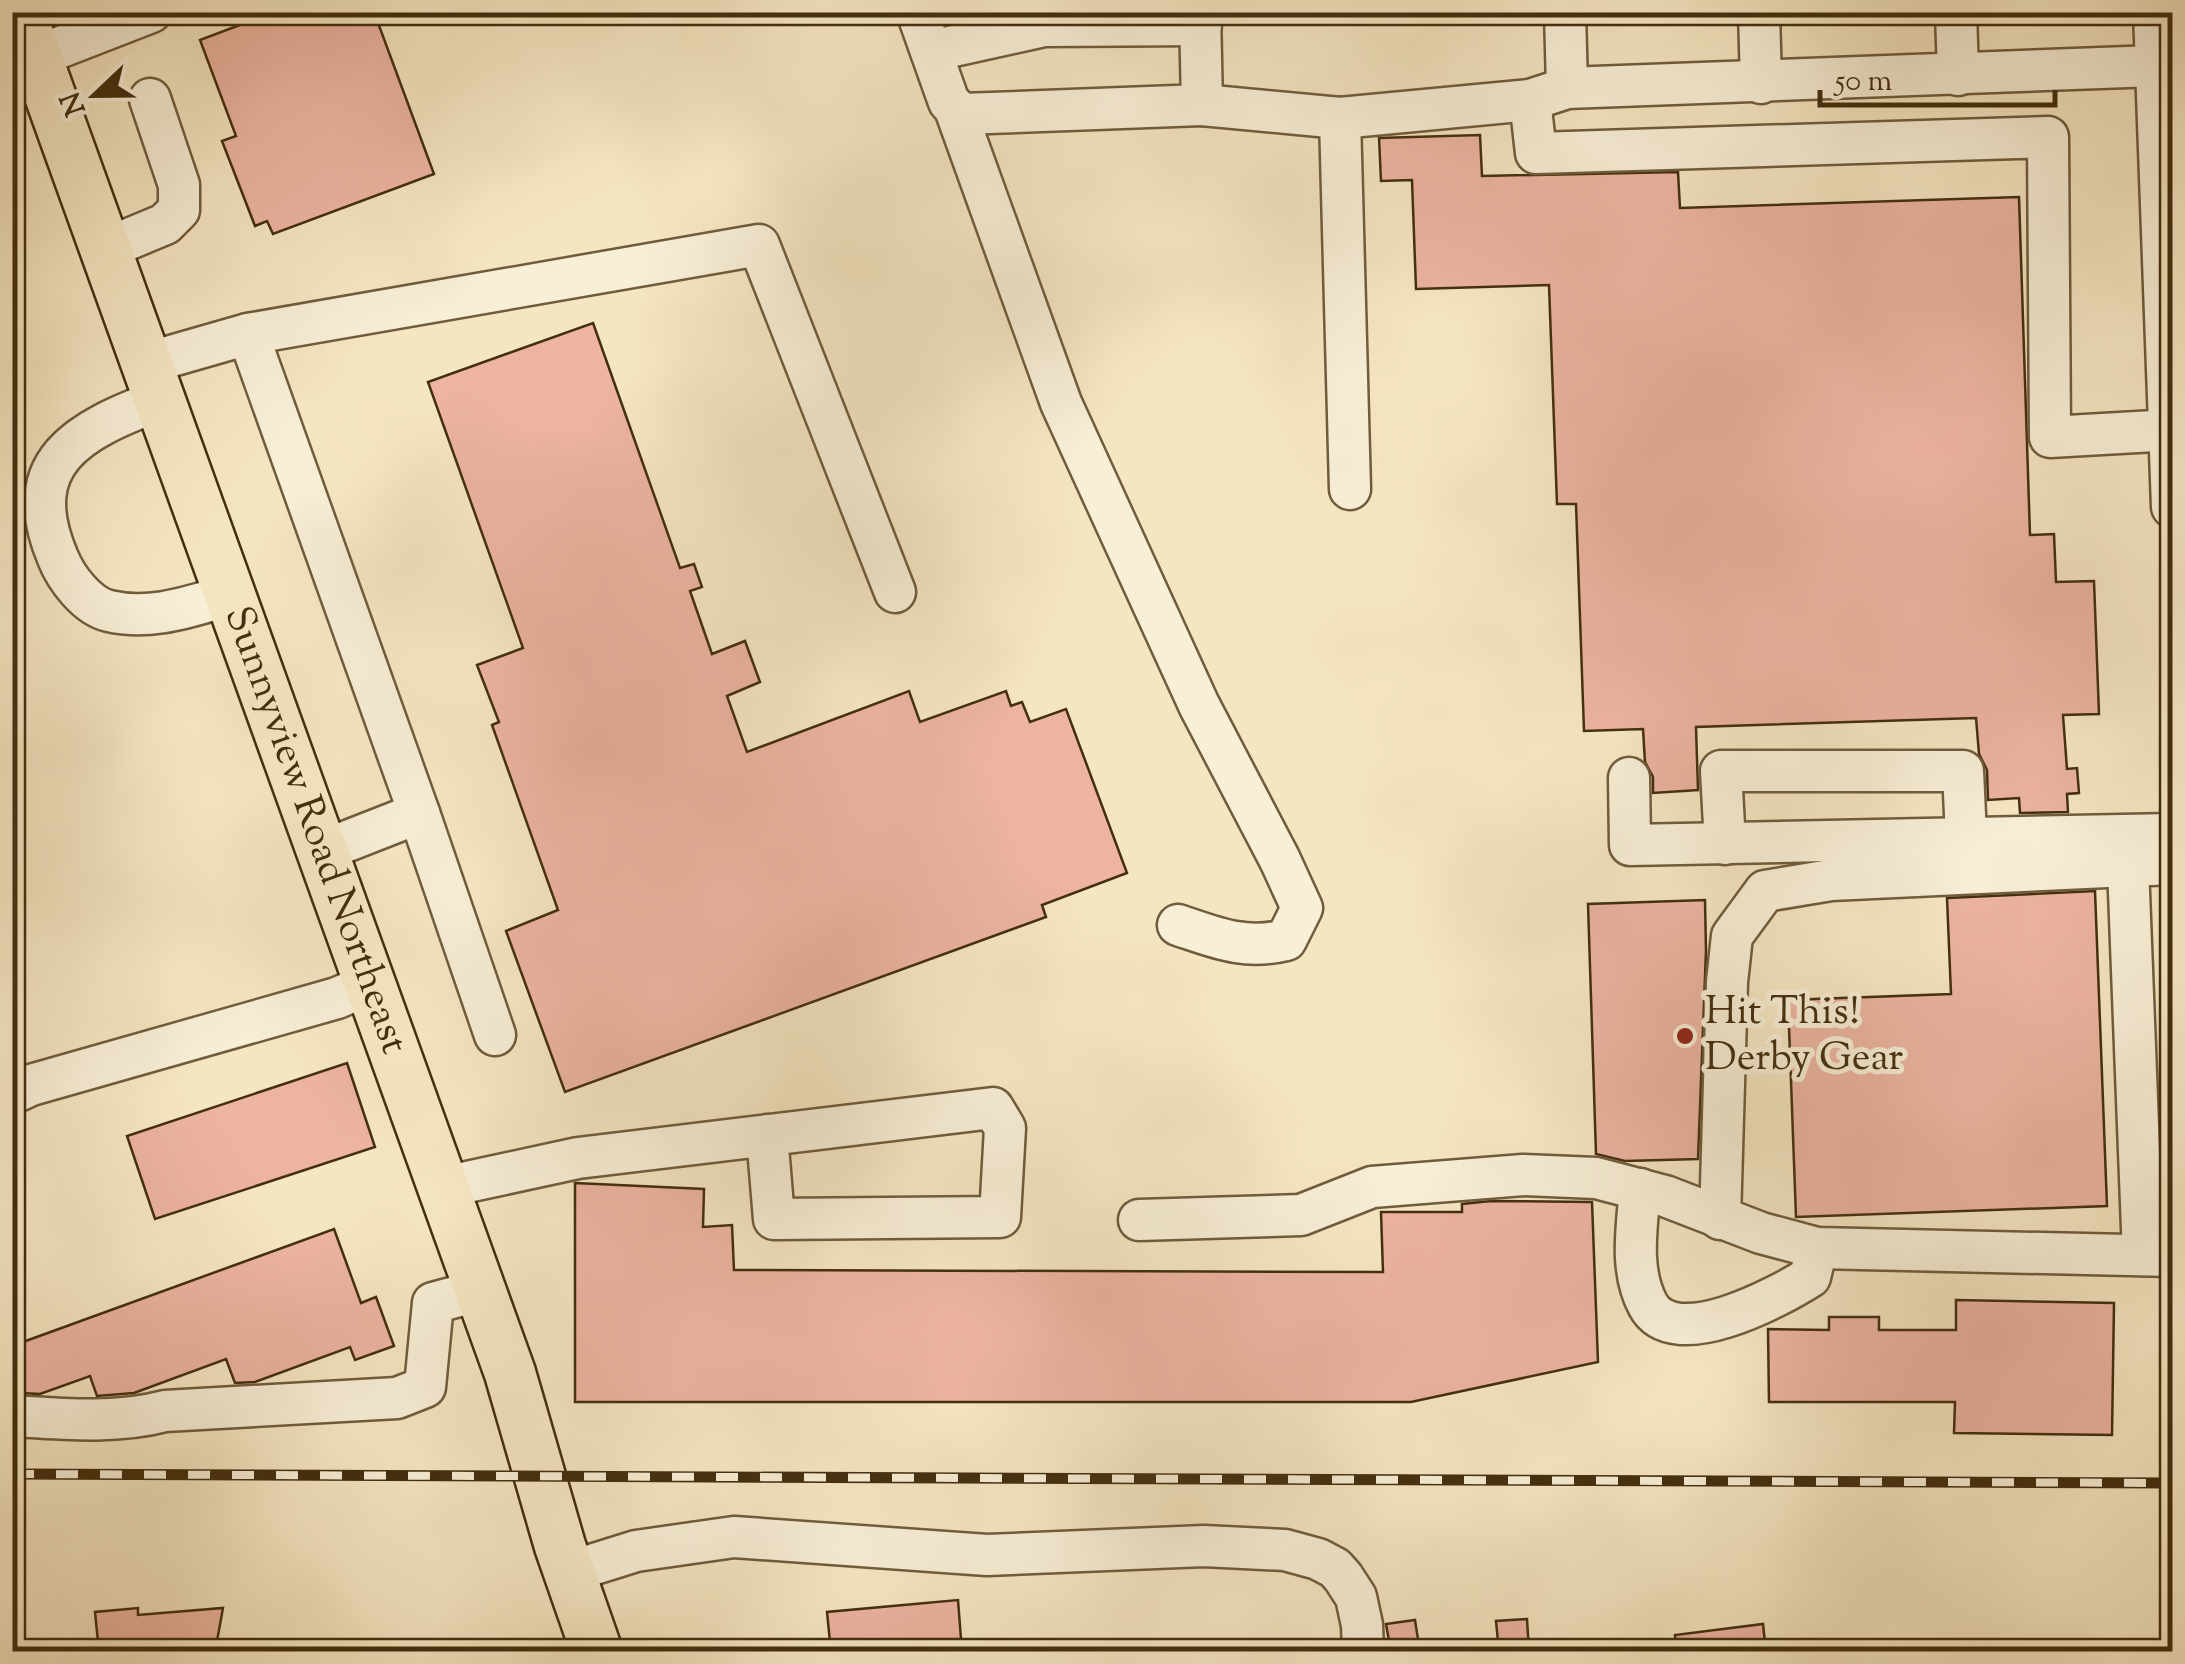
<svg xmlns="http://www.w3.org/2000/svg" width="2185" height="1664" font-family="'Sorts Mill Goudy',serif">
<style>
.building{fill:#ecb4a1;stroke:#432e0f;stroke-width:2.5}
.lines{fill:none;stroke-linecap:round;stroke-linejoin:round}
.minor-casing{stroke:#705c3c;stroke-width:45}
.major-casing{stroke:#432e0f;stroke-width:55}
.minor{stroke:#f8efd7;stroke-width:40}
.major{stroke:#f5e6c2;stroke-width:50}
.rail-casing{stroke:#432e0f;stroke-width:11}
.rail{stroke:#f8efd7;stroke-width:8;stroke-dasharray:22;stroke-linecap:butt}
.poi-dot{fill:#8f2418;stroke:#f8efd7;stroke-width:4}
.labels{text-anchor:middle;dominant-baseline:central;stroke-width:10;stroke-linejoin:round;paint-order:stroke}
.street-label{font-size:40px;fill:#432e0f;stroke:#f8efd7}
.poi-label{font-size:40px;fill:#432e0f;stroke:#f8efd7;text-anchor:start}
</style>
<rect width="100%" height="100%" fill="#f5e6c2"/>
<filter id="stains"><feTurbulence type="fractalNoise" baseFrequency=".002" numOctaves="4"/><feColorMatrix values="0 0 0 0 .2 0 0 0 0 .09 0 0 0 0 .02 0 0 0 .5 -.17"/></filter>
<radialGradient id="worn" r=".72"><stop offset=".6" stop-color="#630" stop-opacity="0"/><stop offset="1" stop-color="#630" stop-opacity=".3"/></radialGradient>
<g class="building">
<polygon points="274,12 374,12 434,174 273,234 267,221 255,226 222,141 236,136 200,40"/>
<polygon points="1480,135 1482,176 1678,172 1680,208 2019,197 2030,535 2054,534 2056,582 2094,581 2099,714 2063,715 2067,769 2077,768 2079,793 2067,794 2068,812 2020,813 2019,798 1988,800 1987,770 1979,754 1976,718 1696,727 1698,790 1653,793 1653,777 1645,762 1643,729 1584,731 1576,504 1557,504 1549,285 1416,289 1412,180 1381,181 1379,138"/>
<polygon points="593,323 680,568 694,564 702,587 690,591 712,654 745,641 760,682 727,696 747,752 909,691 920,722 1006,691 1011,706 1022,702 1030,722 1066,709 1127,873 1042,905 1046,917 565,1092 506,931 558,910 492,725 499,722 477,665 523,648 428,382"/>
<polygon points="2095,891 2107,1206 1796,1217 1788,1000 1951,994 1947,898"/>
<polygon points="1705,900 1706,951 1698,1159 1625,1161 1596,1154 1588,904"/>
<polygon points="347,1063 375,1147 155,1219 127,1136"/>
<polygon points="575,1183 704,1189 703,1227 732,1225 734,1270 1383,1272 1381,1212 1462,1212 1462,1204 1491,1201 1592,1202 1598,1362 1411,1402 575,1402"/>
<polygon points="334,1229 361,1303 376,1297 394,1346 355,1360 350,1347 255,1382 235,1383 226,1359 134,1393 97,1396 90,1376 40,1394 21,1393 12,1370 12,1346"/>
<polygon points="1956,1300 2114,1303 2112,1435 1954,1433 1955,1402 1769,1402 1768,1329 1829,1330 1829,1317 1879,1317 1879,1330 1956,1330"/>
<polygon points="958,1600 962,1652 831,1652 827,1612"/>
<polygon points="138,1608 138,1615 223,1608 215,1652 99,1652 95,1612"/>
<polygon points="1527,1619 1529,1652 1499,1652 1496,1621"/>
<polygon points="1415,1620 1420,1652 1391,1652 1386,1624"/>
<polygon points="1763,1624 1766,1652 1676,1652 1675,1635"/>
</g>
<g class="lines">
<g class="minor-casing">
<g id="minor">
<polyline points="917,12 949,102 962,114 1202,105 1200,12"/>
<polyline points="1565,12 1567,88"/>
<polyline points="1759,12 1761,83"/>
<polyline points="1956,12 1958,75"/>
<polyline points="2154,12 2172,507"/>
<polyline points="931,51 1044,26 1201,25"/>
<polyline points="12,66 151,12"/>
<polyline points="1530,100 1536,153 2048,137 2050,437 2172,430"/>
<polyline points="1202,105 1340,118 1530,100 1567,88 2155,66"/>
<path d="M955,109l106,294 138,302 81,155 22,48 -16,32c-42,10 -69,-2 -108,-15"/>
<polyline points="1340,118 1350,489"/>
<polyline points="105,249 165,224 179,210 179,185 150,99"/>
<polyline points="248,334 759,245 895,592"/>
<polyline points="147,363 248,334 419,813 322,851"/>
<path d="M160,400c-81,30 -143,62 -102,158 8,20 29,48 51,53 42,10 82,-5 121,-16"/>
<polyline points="1629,778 1630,845 2172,834"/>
<polyline points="419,813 495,1035"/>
<polyline points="1725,844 1721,771 1963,771 1966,837"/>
<polyline points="2128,866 2143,1255"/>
<polyline points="12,1094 31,1085 337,998 370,984"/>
<polyline points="444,1187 578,1158 993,1108 1005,1128 1000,1217 774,1219 767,1135"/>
<path d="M1640,1189c-3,37 -11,81 8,116 26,48 129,-7 162,-28l7,-29"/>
<polyline points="1720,1219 1727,982 1732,936 1765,891 1831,880 2172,864"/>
<polyline points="1139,1220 1301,1215 1372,1187 1523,1175 1596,1178 1665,1196 1761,1233 1817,1248 2172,1256"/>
<path d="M12,1416c51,3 104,8 153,-5l232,-13 28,-11 8,-84 48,-13"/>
<polyline points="569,1572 636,1551 734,1537 987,1555 1204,1546 1285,1550 1318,1559 1335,1568 1343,1577 1356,1597 1362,1625 1363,1652"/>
</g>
</g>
<g class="major-casing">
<g id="major">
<path id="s1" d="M20,12l490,1361 50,173 37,106"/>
</g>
</g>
<use href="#minor" class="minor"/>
<use href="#major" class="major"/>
<g class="rail-casing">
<polyline id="rail" points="12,1474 2172,1483"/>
</g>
<use href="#rail" class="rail"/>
</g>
<circle class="poi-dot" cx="1685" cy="1036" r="10"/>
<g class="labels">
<g class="street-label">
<text stroke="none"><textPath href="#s1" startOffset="870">Sunnyview Road Northeast</textPath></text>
</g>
<g class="poi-label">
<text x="1705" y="1013">Hit This!<tspan x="1705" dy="46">Derby Gear</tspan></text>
</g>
</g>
<rect width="2185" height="1664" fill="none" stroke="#f5e6c2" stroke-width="50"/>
<rect x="15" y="15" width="2155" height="1634" fill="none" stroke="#432e0f" stroke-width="5"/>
<rect x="25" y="25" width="2135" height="1614" fill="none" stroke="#432e0f" stroke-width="2.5"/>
<g transform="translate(95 95) rotate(248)" stroke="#f8efd7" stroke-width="8" paint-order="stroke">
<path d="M0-8L18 38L0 25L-18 38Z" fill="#432e0f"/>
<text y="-15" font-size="28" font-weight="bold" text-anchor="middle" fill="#432e0f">N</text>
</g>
<path d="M1820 90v15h235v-15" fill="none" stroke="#432e0f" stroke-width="5"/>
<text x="1835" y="90" font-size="30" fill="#432e0f" stroke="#f8efd7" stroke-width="8" paint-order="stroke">50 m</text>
<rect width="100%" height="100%" filter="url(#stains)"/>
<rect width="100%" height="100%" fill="url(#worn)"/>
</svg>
